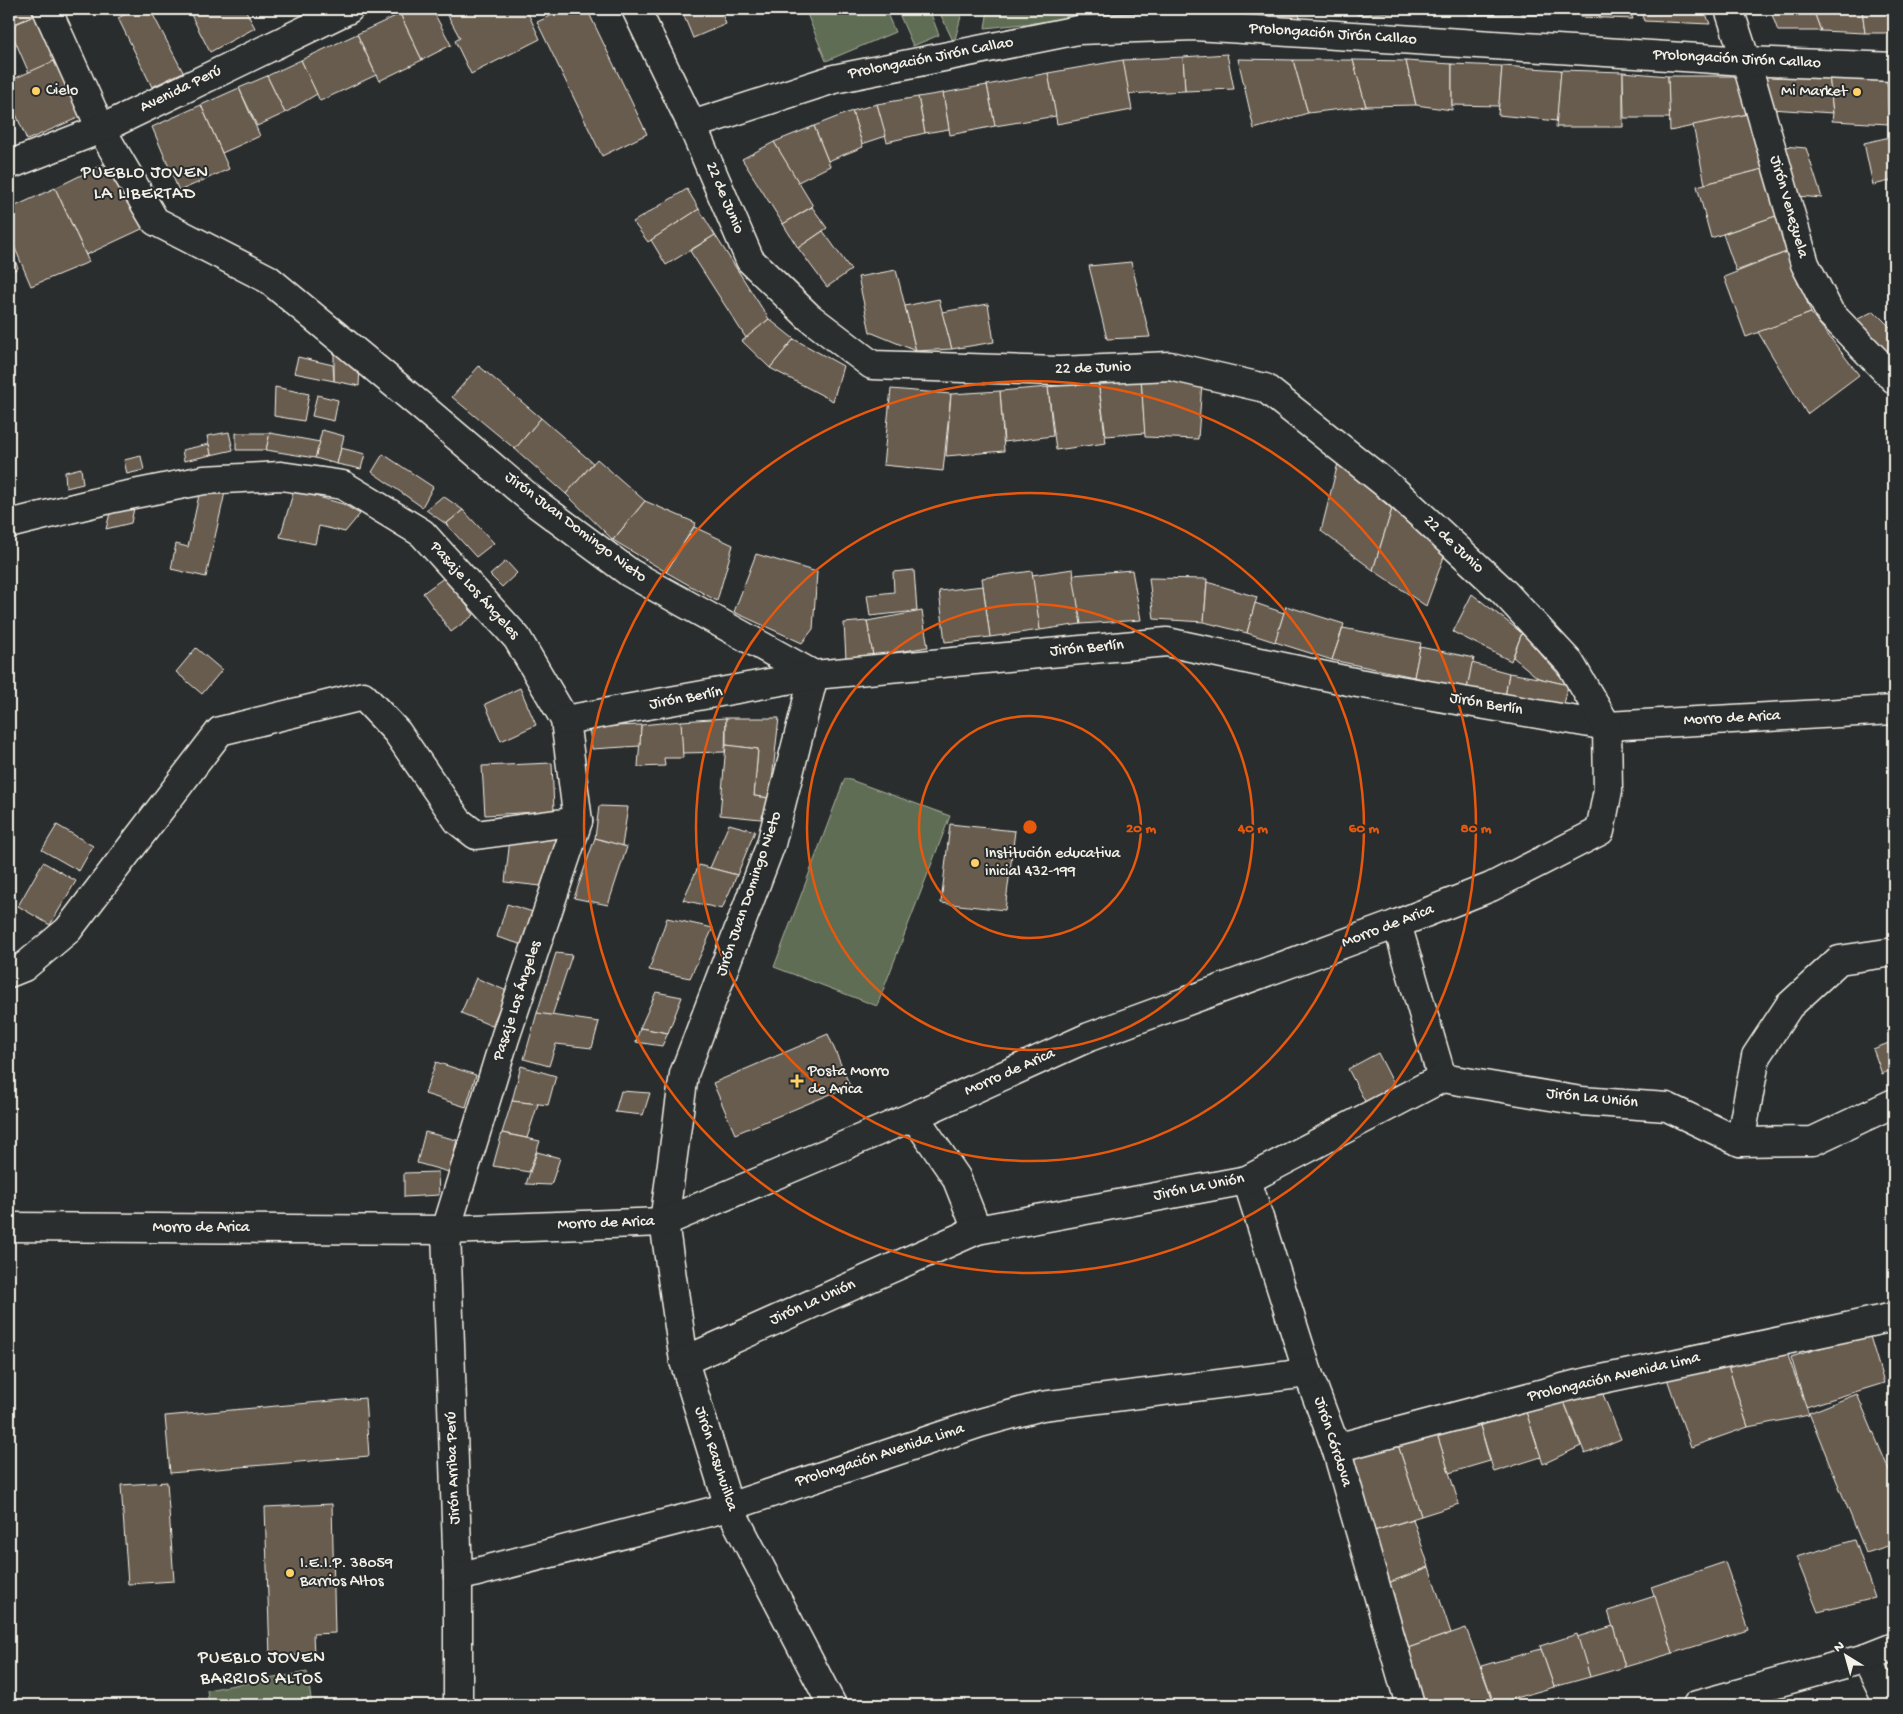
<svg xmlns="http://www.w3.org/2000/svg" width="1903" height="1714" font-family="'Gochi Hand',sans-serif">
<style>
.green{fill:#606d55;stroke:#aaaf9e}
.building{fill:#685c4f;stroke:#f4f1e8}
.lines{fill:none;stroke-linecap:round;stroke-linejoin:round}
.street-casing{stroke:#f4f1e8;stroke-width:31}
.street{stroke:#2a2d2e;stroke-width:28}
.ring{fill:none;stroke:#e8590c;stroke-width:2.5}
.poi-dot{fill:#ffd166;stroke:#2a2d2e;stroke-width:2}
.labels{text-anchor:middle;dominant-baseline:central;stroke-width:4;stroke-linejoin:round;paint-order:stroke}
.street-label{font-size:16px;fill:#f4f1e8;stroke:#2a2d2e}
.poi-label{font-size:16px;fill:#f4f1e8;stroke:#2a2d2e;text-anchor:start}
.neighbourhood-label{font-size:18px;letter-spacing:1px;fill:#f4f1e8;stroke:#2a2d2e}
.centre{fill:#e8590c;stroke:#2a2d2e;stroke-width:2.5}
.ring-label{font-size:15px;text-anchor:middle;font-weight:bold;fill:#e8590c;stroke:#2a2d2e;stroke-width:4;stroke-linejoin:round;paint-order:stroke}
</style>
<rect width="100%" height="100%" fill="#2a2d2e"/>
<filter id="ink" filterUnits="userSpaceOnUse"><feTurbulence type="fractalNoise" baseFrequency=".02" numOctaves="2"/><feDisplacementMap in="SourceGraphic" scale="10" xChannelSelector="R" yChannelSelector="G"/><feConvolveMatrix kernelMatrix="1 2 1 2 8 2 1 2 1" color-interpolation-filters="sRGB"/></filter>
<g filter="url(#ink)">
<g class="green">
<polygon points="805,9 885,9 895,32 826,61"/>
<polygon points="897,9 929,9 939,35 913,46"/>
<polygon points="938,9 963,9 954,43"/>
<polygon points="988,9 1155,9 1158,10 985,28"/>
<polygon points="845,778 950,816 877,1006 774,967"/>
<polygon points="307,1672 312,1705 209,1705 207,1690"/>
</g>
<g class="building">
<polygon points="9,9 41,9 43,12 9,26"/>
<polygon points="136,9 150,9 183,72 152,87 118,18"/>
<polygon points="188,9 245,9 255,28 210,52"/>
<polygon points="409,9 432,9 451,45 422,60 400,14"/>
<polygon points="452,9 526,9 540,39 471,74 455,41 460,38 446,12"/>
<polygon points="566,9 587,9 647,134 602,156 537,22"/>
<polygon points="681,9 720,9 726,24 693,38"/>
<polygon points="1225,9 1297,9 1300,18 1230,20"/>
<polygon points="1355,9 1399,9 1400,12 1357,15"/>
<polygon points="1406,9 1443,9 1443,10 1407,12"/>
<polygon points="1467,9 1510,9 1512,14 1469,15"/>
<polygon points="1520,9 1562,9 1564,15 1522,15"/>
<polygon points="1578,9 1629,9 1633,19 1580,17"/>
<polygon points="1640,9 1704,9 1710,24 1644,21"/>
<polygon points="1770,9 1813,9 1821,31 1778,31"/>
<polygon points="1813,9 1862,9 1865,33 1821,31"/>
<polygon points="1862,9 1894,9 1894,33 1865,33"/>
<polygon points="43,12 63,57 29,73 9,27"/>
<polygon points="400,14 422,60 379,81 357,34"/>
<polygon points="357,34 376,75 320,101 301,60"/>
<polygon points="1227,54 1234,89 1185,91 1183,57"/>
<polygon points="63,57 87,114 27,140 9,98 9,81"/>
<polygon points="1183,57 1185,91 1128,94 1123,60"/>
<polygon points="1238,59 1293,60 1308,113 1254,129"/>
<polygon points="301,60 317,94 285,113 267,76"/>
<polygon points="1123,60 1132,110 1057,124 1048,73"/>
<polygon points="1293,60 1353,60 1366,106 1308,113"/>
<polygon points="1353,60 1406,61 1416,105 1366,106"/>
<polygon points="1406,61 1452,64 1452,110 1416,105"/>
<polygon points="1452,64 1502,66 1499,106 1452,105"/>
<polygon points="1502,66 1561,70 1557,121 1498,115"/>
<polygon points="1760,69 1829,74 1833,113 1770,109"/>
<polygon points="1561,70 1623,72 1623,127 1556,127"/>
<polygon points="1623,72 1668,76 1670,118 1624,118"/>
<polygon points="1048,73 1056,116 995,126 987,85"/>
<polygon points="1829,74 1887,76 1889,124 1832,121 1833,113"/>
<polygon points="267,76 285,113 257,126 239,88"/>
<polygon points="1668,76 1737,76 1748,114 1670,131"/>
<polygon points="1887,76 1894,77 1894,125 1889,124"/>
<polygon points="987,85 995,126 950,135 943,93"/>
<polygon points="239,88 260,136 222,153 201,105"/>
<polygon points="943,93 949,129 925,133 918,97"/>
<polygon points="918,97 925,133 887,142 877,104"/>
<polygon points="877,104 886,136 862,144 852,111"/>
<polygon points="201,105 229,169 179,191 152,127"/>
<polygon points="852,111 863,147 828,161 814,126"/>
<polygon points="1748,114 1763,169 1705,184 1693,125"/>
<polygon points="814,126 830,166 798,182 774,142"/>
<polygon points="1894,136 1894,180 1873,185 1864,143"/>
<polygon points="774,142 813,206 783,224 742,159"/>
<polygon points="1783,146 1806,148 1822,198 1798,196"/>
<polygon points="114,159 146,227 86,255 55,188"/>
<polygon points="1763,169 1776,216 1711,238 1697,186"/>
<polygon points="55,188 89,262 31,286 9,234 9,209"/>
<polygon points="687,189 699,209 648,242 633,222"/>
<polygon points="812,207 827,228 798,248 783,224"/>
<polygon points="699,209 715,235 666,265 651,240"/>
<polygon points="1776,216 1789,251 1736,271 1723,234"/>
<polygon points="823,231 851,270 827,287 798,248"/>
<polygon points="715,235 769,319 746,338 690,251"/>
<polygon points="9,246 18,268 9,273"/>
<polygon points="1789,251 1811,313 1746,337 1724,277"/>
<polygon points="1131,262 1150,337 1107,339 1089,266"/>
<polygon points="896,270 905,306 916,351 870,332 858,277"/>
<polygon points="939,299 952,349 916,351 905,306"/>
<polygon points="988,304 994,342 952,349 942,312"/>
<polygon points="1874,311 1894,331 1894,361 1854,321"/>
<polygon points="1811,313 1859,375 1807,414 1758,332"/>
<polygon points="769,319 794,339 770,368 742,341"/>
<polygon points="794,339 843,366 833,401 770,368"/>
<polygon points="334,350 360,364 359,386 334,381"/>
<polygon points="298,357 333,365 334,381 294,373"/>
<polygon points="479,366 541,418 515,449 452,397"/>
<polygon points="1141,377 1145,433 1106,436 1098,381"/>
<polygon points="1141,377 1202,382 1198,439 1145,437"/>
<polygon points="1098,381 1106,443 1056,450 1048,387"/>
<polygon points="275,387 309,394 304,421 274,416"/>
<polygon points="1048,387 1053,436 1004,442 1000,391"/>
<polygon points="891,389 951,394 943,471 883,465"/>
<polygon points="1000,391 1004,451 946,456 951,394"/>
<polygon points="317,395 338,400 334,421 312,416"/>
<polygon points="541,418 593,463 566,494 515,449"/>
<polygon points="322,430 344,436 337,464 315,458"/>
<polygon points="229,432 233,450 211,455 207,436"/>
<polygon points="236,433 270,433 266,450 236,450"/>
<polygon points="270,433 320,442 315,458 266,450"/>
<polygon points="209,444 211,455 184,461 182,450"/>
<polygon points="341,448 365,454 361,469 337,464"/>
<polygon points="383,454 433,487 422,507 372,472"/>
<polygon points="141,456 144,470 127,474 124,460"/>
<polygon points="597,459 645,501 613,540 566,494"/>
<polygon points="1338,463 1392,509 1373,570 1321,531"/>
<polygon points="81,468 83,484 66,488 65,472"/>
<polygon points="226,488 206,577 171,569 176,544 188,547 199,495"/>
<polygon points="294,490 343,504 360,514 345,532 319,526 315,544 280,537"/>
<polygon points="443,496 463,510 446,524 426,510"/>
<polygon points="645,501 696,523 666,572 613,540"/>
<polygon points="134,508 131,523 106,529 110,513"/>
<polygon points="1392,509 1445,554 1426,606 1373,570"/>
<polygon points="463,510 494,543 476,557 446,524"/>
<polygon points="694,527 733,545 717,601 666,572"/>
<polygon points="756,554 817,572 813,629 802,643 734,612"/>
<polygon points="506,561 517,573 502,587 490,575"/>
<polygon points="1073,569 1081,624 1040,630 1032,575"/>
<polygon points="914,570 917,611 870,616 867,595 894,592 893,572"/>
<polygon points="1132,570 1141,620 1081,624 1073,575"/>
<polygon points="1032,571 1040,630 990,637 982,578"/>
<polygon points="445,577 474,615 451,632 423,593"/>
<polygon points="1149,578 1207,579 1204,622 1154,619"/>
<polygon points="1207,582 1257,597 1247,633 1204,622"/>
<polygon points="983,586 990,637 945,642 939,591"/>
<polygon points="1472,594 1522,633 1511,661 1453,632"/>
<polygon points="1255,603 1284,613 1275,642 1247,633"/>
<polygon points="1286,606 1344,624 1332,660 1275,642"/>
<polygon points="922,611 928,647 873,656 867,621"/>
<polygon points="867,621 873,656 846,659 844,623"/>
<polygon points="1343,628 1421,643 1414,677 1332,660"/>
<polygon points="1522,633 1568,685 1538,678 1513,657"/>
<polygon points="1420,647 1474,658 1467,689 1414,677"/>
<polygon points="196,648 222,670 202,694 176,672"/>
<polygon points="1472,663 1509,673 1505,698 1467,689"/>
<polygon points="1509,673 1538,678 1568,685 1563,710 1505,698"/>
<polygon points="520,688 536,725 501,741 485,704"/>
<polygon points="726,718 725,752 682,753 681,721"/>
<polygon points="726,718 779,718 770,798 754,796 758,749 726,745"/>
<polygon points="681,721 683,758 664,758 665,766 638,767 641,725"/>
<polygon points="641,725 640,746 592,749 589,727"/>
<polygon points="726,745 758,749 754,796 770,798 761,819 720,815"/>
<polygon points="552,763 554,811 485,815 482,766"/>
<polygon points="599,806 628,807 622,846 595,838"/>
<polygon points="729,824 755,831 737,875 710,868"/>
<polygon points="950,824 1015,831 1005,910 941,903"/>
<polygon points="57,825 93,846 79,871 42,850"/>
<polygon points="511,831 556,837 550,887 505,882"/>
<polygon points="595,838 627,847 608,905 574,898"/>
<polygon points="43,862 76,881 50,925 18,906"/>
<polygon points="699,865 737,875 722,909 683,900"/>
<polygon points="507,904 533,912 523,945 497,937"/>
<polygon points="667,918 713,928 690,978 649,970"/>
<polygon points="556,953 572,955 552,1016 537,1013"/>
<polygon points="476,978 507,991 492,1026 461,1013"/>
<polygon points="656,992 682,997 668,1033 640,1028"/>
<polygon points="537,1013 599,1022 592,1048 556,1044 549,1066 524,1059"/>
<polygon points="640,1028 668,1033 662,1046 636,1042"/>
<polygon points="828,1034 850,1086 735,1134 713,1083"/>
<polygon points="1894,1041 1894,1069 1882,1074 1873,1049"/>
<polygon points="1378,1053 1401,1098 1371,1113 1348,1069"/>
<polygon points="436,1062 476,1075 466,1107 425,1094"/>
<polygon points="521,1066 556,1076 548,1105 512,1101"/>
<polygon points="621,1091 650,1093 643,1115 615,1112"/>
<polygon points="512,1101 538,1104 527,1138 502,1133"/>
<polygon points="425,1132 457,1140 449,1172 417,1163"/>
<polygon points="502,1133 540,1141 529,1172 493,1166"/>
<polygon points="537,1152 560,1158 551,1185 526,1184"/>
<polygon points="438,1172 439,1195 404,1197 404,1173"/>
<polygon points="1869,1333 1884,1383 1806,1407 1791,1357"/>
<polygon points="1786,1350 1809,1415 1748,1427 1726,1360"/>
<polygon points="1726,1360 1748,1427 1691,1447 1665,1373"/>
<polygon points="1600,1387 1621,1439 1585,1454 1561,1394"/>
<polygon points="1561,1394 1581,1446 1543,1464 1524,1406"/>
<polygon points="1857,1394 1894,1482 1894,1544 1866,1553 1809,1413"/>
<polygon points="365,1398 369,1456 170,1473 165,1416"/>
<polygon points="1524,1406 1541,1457 1494,1472 1478,1419"/>
<polygon points="1478,1419 1490,1461 1449,1473 1437,1434"/>
<polygon points="1437,1434 1459,1504 1421,1516 1398,1445"/>
<polygon points="1398,1445 1421,1516 1368,1533 1347,1456"/>
<polygon points="167,1482 174,1581 128,1584 121,1485"/>
<polygon points="332,1504 335,1633 313,1634 314,1654 270,1657 265,1507"/>
<polygon points="1413,1519 1429,1567 1383,1585 1368,1533"/>
<polygon points="1855,1540 1875,1598 1818,1612 1796,1557"/>
<polygon points="1725,1562 1749,1630 1673,1653 1651,1587"/>
<polygon points="1429,1567 1451,1633 1405,1649 1383,1585"/>
<polygon points="1655,1596 1673,1653 1625,1667 1608,1611"/>
<polygon points="1613,1626 1625,1667 1590,1677 1577,1637"/>
<polygon points="1466,1628 1494,1704 1424,1705 1405,1649"/>
<polygon points="1577,1634 1590,1677 1554,1687 1540,1646"/>
<polygon points="1541,1649 1554,1687 1494,1704 1481,1666"/>
</g>
<g class="lines">
<g class="street-casing">
<g id="street">
<polyline points="47,9 101,129 155,221 268,279 421,406 533,501 630,573 814,675"/>
<polyline points="1729,9 1746,61 1805,264 1830,313 1894,379"/>
<polyline points="692,125 834,79 1078,30 1195,26 1746,61 1894,67"/>
<polyline points="9,165 101,129 349,9"/>
<polyline points="9,524 114,498 204,480 281,476 343,485 422,533 517,638 565,720 578,821 505,1038 446,1230 458,1577 458,1705"/>
<polyline points="814,675 771,844 684,1074 664,1222 684,1361 729,1507 832,1705"/>
<polyline points="565,720 814,675 1167,642 1358,683 1607,726 1894,710"/>
<polyline points="1397,924 1442,1078"/>
<polyline points="9,973 24,967 68,930 220,731 363,696 397,732 458,821 476,835 578,821"/>
<polyline points="914,1116 956,1177 977,1230"/>
<polyline points="1740,1142 1756,1056 1789,1006 1839,960 1894,952"/>
<polyline points="1247,1180 1308,1373 1336,1448 1410,1705"/>
<polyline points="9,1227 446,1230 664,1222 914,1116 1089,1037 1397,924 1491,887 1600,831 1608,790 1607,726 1570,663 1502,590 1396,492 1265,388 1170,366 1059,371 872,365 809,317 750,260 692,125 636,9"/>
<polyline points="684,1361 977,1230 1247,1180 1442,1078 1581,1101 1667,1107 1740,1142 1813,1141 1894,1103"/>
<polyline points="1336,1448 1574,1385 1894,1317"/>
<polyline points="458,1577 729,1507 980,1423 1042,1406 1308,1373"/>
<polyline points="1866,1658 1889,1705"/>
<polyline points="1697,1705 1866,1658 1894,1647"/>
</g>
</g>
<use href="#street" class="street"/>
</g>
</g>
<g class="ring">
<circle cx="1030" cy="827" r="111"/>
<circle cx="1030" cy="827" r="223"/>
<circle cx="1030" cy="827" r="334"/>
<circle cx="1030" cy="827" r="446"/>
</g>
<g class="poi-dot">
<circle cx="36" cy="91" r="5"/>
<circle cx="1857" cy="92" r="5"/>
<circle cx="975" cy="863" r="5"/>
<path d="M794.5 1073.5h5v5h5v5h-5v5h-5v-5h-5v-5h5z"/>
<circle cx="290" cy="1573" r="5"/>
</g>
<g class="labels">
<g class="street-label">
<text transform="translate(1333 35) rotate(4)">Prolongación Jirón Callao</text>
<text transform="translate(931 59) rotate(-11)">Prolongación Jirón Callao</text>
<text transform="translate(1737 60) rotate(3)">Prolongación Jirón Callao</text>
<text transform="translate(181 90) rotate(-26)">Avenida Perú</text>
<text transform="translate(724 198) rotate(67)">22 de Junio</text>
<text transform="translate(1788 207) rotate(74)">Jirón Venezuela</text>
<text transform="translate(1093 369) rotate(-2)">22 de Junio</text>
<text transform="translate(575 528) rotate(37)">Jirón Juan Domingo Nieto</text>
<text transform="translate(1453 545) rotate(43)">22 de Junio</text>
<text transform="translate(474 591) rotate(48)">Pasaje Los Ángeles</text>
<text transform="translate(1087 649) rotate(-5)">Jirón Berlín</text>
<text transform="translate(686 699) rotate(-10)">Jirón Berlín</text>
<text transform="translate(1486 705) rotate(10)">Jirón Berlín</text>
<text transform="translate(1732 719) rotate(-3)">Morro de Arica</text>
<text transform="translate(750 894) rotate(-71)">Jirón Juan Domingo Nieto</text>
<text transform="translate(1388 927) rotate(-21)">Morro de Arica</text>
<text transform="translate(518 1001) rotate(-72)">Pasaje Los Ángeles</text>
<text transform="translate(1010 1073) rotate(-24)">Morro de Arica</text>
<text transform="translate(1592 1099) rotate(6)">Jirón La Unión</text>
<text transform="translate(1199 1188) rotate(-11)">Jirón La Unión</text>
<text transform="translate(606 1224) rotate(-2)">Morro de Arica</text>
<text x="201" y="1228">Morro de Arica</text>
<text transform="translate(813 1303) rotate(-24)">Jirón La Unión</text>
<text transform="translate(1614 1378) rotate(-13)">Prolongación Avenida Lima</text>
<text transform="translate(1332 1442) rotate(72)">Jirón Córdova</text>
<text transform="translate(880 1456) rotate(-18)">Prolongación Avenida Lima</text>
<text transform="translate(715 1459) rotate(72)">Jirón Rasuhuillca</text>
<text transform="translate(454 1468) rotate(-92)">Jirón Arriba Perú</text>
</g>
<g class="poi-label">
<text x="46" y="91">Cielo</text>
<text x="1847" y="92" text-anchor="end">Mi Market</text>
<text x="985" y="854">Institución educativa<tspan x="985" dy="18">inicial 432-199</tspan></text>
<text x="808" y="1072">Posta Morro<tspan x="808" dy="18">de Arica</tspan></text>
<text x="300" y="1564">I.E.I.P. 38059<tspan x="300" dy="18">Barrios Altos</tspan></text>
</g>
<g class="neighbourhood-label">
<text x="145" y="173">PUEBLO JOVEN<tspan x="145" dy="21">LA LIBERTAD</tspan></text>
<text x="262" y="1658">PUEBLO JOVEN<tspan x="262" dy="21">BARRIOS ALTOS</tspan></text>
</g>
</g>
<circle cx="1030" cy="827" r="8" class="centre"/>
<g class="ring-label">
<text x="1141" y="832">20 m</text>
<text x="1253" y="832">40 m</text>
<text x="1364" y="832">60 m</text>
<text x="1476" y="832">80 m</text>
</g>
<rect width="1903" height="1714" fill="none" stroke="#2a2d2e" stroke-width="30"/>
<rect x="15" y="15" width="1873" height="1684" fill="none" stroke="#f4f1e8" stroke-width="2" filter="url(#ink)"/>
<g transform="translate(1846 1656) rotate(323)" stroke="#2a2d2e" stroke-width="4" paint-order="stroke">
<path d="M0-4L9 19L0 12L-9 19Z" fill="#f4f1e8"/>
<text y="-8" font-size="14" font-weight="bold" text-anchor="middle" fill="#f4f1e8">N</text>
</g>
</svg>
